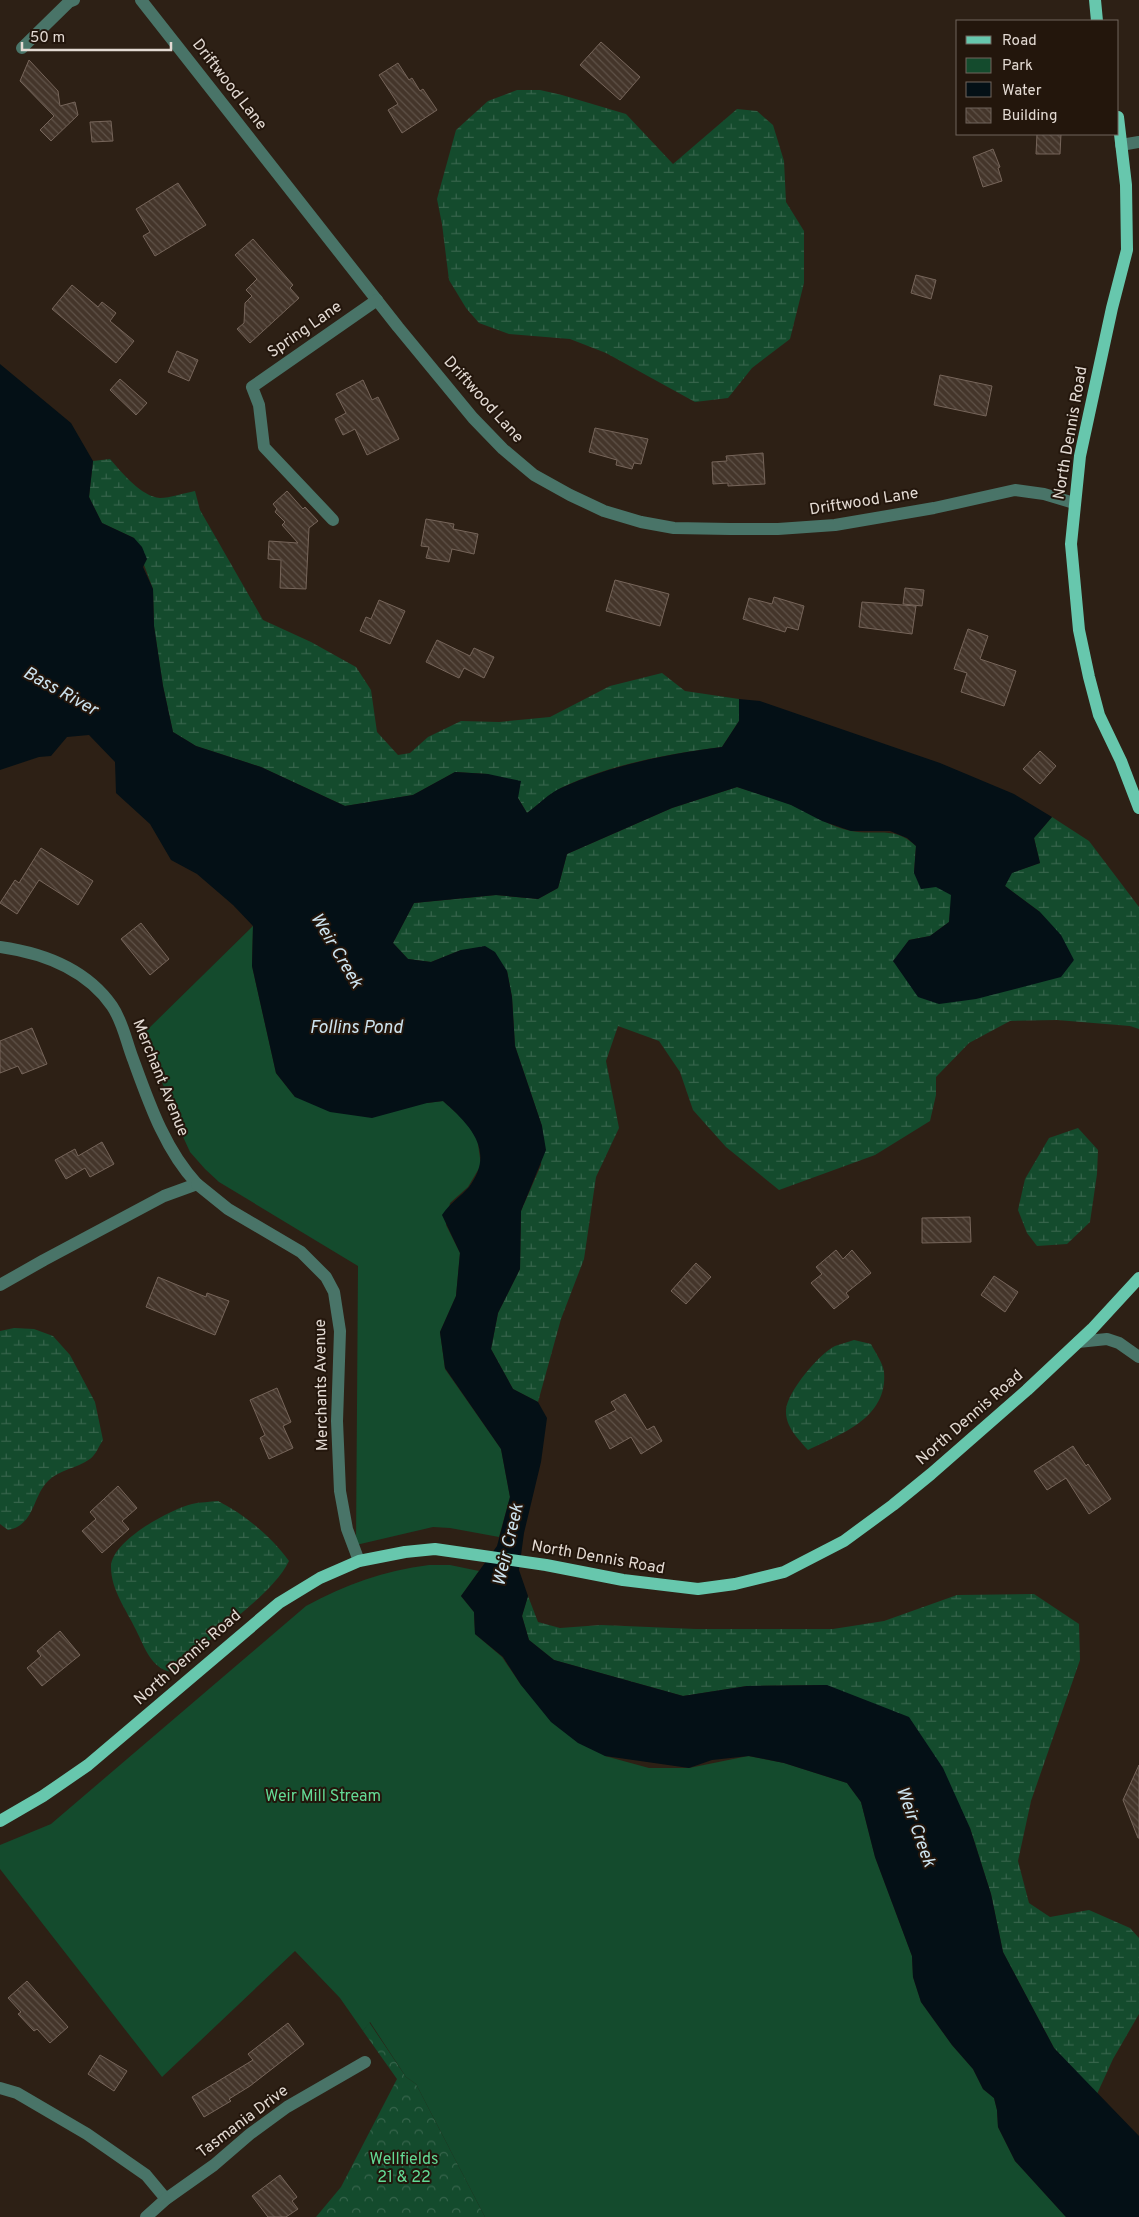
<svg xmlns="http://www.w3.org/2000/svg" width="1139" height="2217" font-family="Overpass,sans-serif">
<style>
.forest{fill:url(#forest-crowns)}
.wetland{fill:url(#wetland-marsh)}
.green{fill:#144b2d}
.water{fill:#041016}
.building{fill:url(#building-back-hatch);stroke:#76655a}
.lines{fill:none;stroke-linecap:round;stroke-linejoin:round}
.minor{stroke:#497468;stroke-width:12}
.major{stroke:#67c7ad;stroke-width:12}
.labels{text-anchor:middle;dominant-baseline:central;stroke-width:4;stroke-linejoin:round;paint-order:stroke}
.street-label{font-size:16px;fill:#e3dad3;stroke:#23160c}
.park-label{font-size:16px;fill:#63da95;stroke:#23160c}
.water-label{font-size:18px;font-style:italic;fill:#cde4f0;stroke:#23160c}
</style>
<defs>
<pattern id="forest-crowns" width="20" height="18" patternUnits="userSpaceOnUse" patternTransform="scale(1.25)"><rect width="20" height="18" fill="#144b2d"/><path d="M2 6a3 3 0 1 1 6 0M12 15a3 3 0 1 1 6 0" fill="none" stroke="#36644b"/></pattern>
<pattern id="wetland-marsh" width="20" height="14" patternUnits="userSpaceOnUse" patternTransform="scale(1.25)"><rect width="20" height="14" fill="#144b2d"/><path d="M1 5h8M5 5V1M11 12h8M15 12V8" fill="none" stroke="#36644b"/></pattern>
<pattern id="building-back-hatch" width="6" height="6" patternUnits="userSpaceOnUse" patternTransform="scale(1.25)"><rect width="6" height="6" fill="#44352a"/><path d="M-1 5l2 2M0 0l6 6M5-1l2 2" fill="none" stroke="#5f5248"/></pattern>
</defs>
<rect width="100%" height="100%" fill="#2d2015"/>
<polygon class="forest" points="369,2022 406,2077 416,2084 485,2217 316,2217 341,2187 397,2079 363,2031"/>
<g class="wetland">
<polygon points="517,90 540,90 562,95 626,114 673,164 737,109 757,111 773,125 784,161 786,202 804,231 804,283 790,339 752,368 728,398 695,402 606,353 570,339 509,334 479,323 466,308 449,280 442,224 437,199 456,130 488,101"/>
<path d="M110,459c11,13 32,38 50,39 10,0 24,-5 35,-7l5,19 63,110 48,22 45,25 15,23 6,42 21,23 12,-2 18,-16 33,-16 38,1 51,-5 60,-31 52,-13 23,18 54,8v22l-17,26c-55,7 -111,17 -161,41 -12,6 -23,17 -34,25l-9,-15 -30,-24 -33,-2 -42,23 -68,11 -84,-39 -65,-21 -23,-14 -10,-46 -9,-60 -1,-37 -19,-51 -32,-15 -13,-26 4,-36z"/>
<path d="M737,787c18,6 37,11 55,18 19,8 38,22 59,26 26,5 43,-6 65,15l-2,27 38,22 -3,27 -19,14 -21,4 -16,22 147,-50 -35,-26 6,-13 29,-10 -6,-25 18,-21 37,24 50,66v122l-9,-3 -73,-6 -47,1 -41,22 -33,34v18l-6,26 -55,34 -96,35 -53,-43 -33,-37 -13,-38 -21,-31 -41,-15 -12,35 13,67 -23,49 -12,82 -23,60 -23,83 -25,-13 -22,-40 7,-36 22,-44 1,-58 20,-46 1,-39 -27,-80 -3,-49 -5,-26 -46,-21 -30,12 -23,-3 -15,-16 21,-40 82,-8 42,4 20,-11 9,-34 105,-46z"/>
<polygon points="1078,1128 1098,1150 1097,1174 1090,1222 1067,1244 1037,1246 1027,1233 1018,1210 1025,1179 1049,1138"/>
<path d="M14,1328l20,1 19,7 17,19 25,47 8,38c-4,6 -8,16 -13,19 -14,10 -30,10 -42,22 -16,16 -13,44 -40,49l-8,-6v-193z"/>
<path d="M854,1340l17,4c4,8 12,19 13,28 4,46 -43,62 -76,78 -10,-11 -23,-24 -22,-40 1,-18 33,-56 49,-64 6,-2 13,-4 19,-6z"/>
<path d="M218,1501c26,13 54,36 71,60 -14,28 -49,52 -73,74 -15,13 -28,26 -45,37 -20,-4 -26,-24 -35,-42 -9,-19 -25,-40 -25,-63 0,-26 58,-57 81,-63 8,-2 18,-2 26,-3z"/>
<polygon points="1034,1594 1079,1624 1080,1660 1031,1801 1018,1861 1029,1903 1050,1917 1089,1910 1130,1928 1139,1938 1139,2014 1113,2059 1097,2094 1054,2048 1003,1952 991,1894 970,1828 827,1685 747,1686 683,1696 554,1660 529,1640 522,1616 528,1596 538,1622 560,1628 601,1625 696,1629 833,1629 884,1621 957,1595"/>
</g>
<g class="green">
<polygon points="253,926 252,966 276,1073 295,1097 427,1103 443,1101 464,1120 477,1137 481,1165 468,1187 450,1203 446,1225 460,1253 456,1296 440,1332 445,1369 501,1449 510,1497 499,1537 450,1528 433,1527 356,1545 358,1266 219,1182 205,1169 190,1152 179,1128 144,1033"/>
<path d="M429,1565h21l29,6 -18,25 13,16 1,22 27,23 19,28 84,71 44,12h40l59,-12 36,7 63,20 14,19 14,55 37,99 1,21 8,25 31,43 21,24 10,20 11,9 3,12 1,17 17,34 51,56h-581l-69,-133 -10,-7 -36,-55 -7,9 -23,-33 -45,-47 -133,126 -162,-208v-24l51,-21 255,-218c40,-22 78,-35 123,-41z"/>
</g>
<path class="water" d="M0,364l71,59 22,38 -4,36 13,26 32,15 8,9 5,12 -4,8 10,22 1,37 9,60 10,46 23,14 65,21 84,39 68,-11 42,-23 33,2 33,7 -3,17 9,15c11,-8 22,-20 34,-25 51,-23 106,-34 161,-41l17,-26v-22l21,2 180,62 74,31 38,23 -18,21 6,25 -28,10 -7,13 35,26 21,23 13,25 -13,17 -85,22 -37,5 -21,-7 -25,-36 16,-21 21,-4 19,-14 2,-27 -15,-8 -15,2 -7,-16 2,-27 -9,-8 -17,-7h-39l-29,-10 -31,-16 -54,-18 -65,21 -105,46 -9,34 -20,11 -42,-4 -82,8 -21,40 15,16 23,3 30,-12 24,-4 10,6 12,19 5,26 3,49 27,80 4,24 -25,61 -1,58 -22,44 -7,36 22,40 25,13 9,16 -6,44 -17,71 -5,37 9,26 -6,20 7,24 25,20 129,36 64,-10 80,-1 82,32 34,51 27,60 21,66 12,58 51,96 85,88v81h-73l-51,-56 -17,-34 -1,-17 -3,-12 -11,-9 -10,-20 -21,-24 -31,-43 -8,-25 -1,-21 -37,-99 -14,-55 -14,-19 -63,-20 -35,-7 -37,4 -23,8 -84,-12 -27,-13 -27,-21 -30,-37 -18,-28 -28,-23 -1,-22 -13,-16 36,-50 13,-49 -9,-48 -56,-81 -5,-36 16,-36 4,-43 -18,-38c8,-12 18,-18 27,-28 27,-36 1,-62 -26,-86l-16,2 -55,15 -42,-6 -35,-15 -19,-24 -24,-107 1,-40 -20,-21 -36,-31 -26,-14 -21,-36 -34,-31 -1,-31 -26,-27 -22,2 -16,19 -12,1 -39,13z"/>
<g class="building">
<polygon points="601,42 640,77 620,100 580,65"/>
<polygon points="29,60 58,91 60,106 75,102 78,115 51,141 40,130 54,116 20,81"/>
<polygon points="398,63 409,80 412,78 420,91 423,89 437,110 402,133 388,110 398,104 379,75"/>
<polygon points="111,121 113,141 92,142 90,122"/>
<polygon points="1037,134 1061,134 1060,154 1036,154"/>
<polygon points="993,149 1000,167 998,168 1002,181 983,187 973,157"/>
<polygon points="178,183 206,225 155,256 143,236 150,232 136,209"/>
<polygon points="253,239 293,285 290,288 299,298 250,343 237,329 244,323 245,303 252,296 246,290 257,279 235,255"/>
<polygon points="916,275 936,280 931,299 911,293"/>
<polygon points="72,285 98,307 102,302 116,313 110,321 134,341 116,363 52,309"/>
<polygon points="177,351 198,360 189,381 168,372"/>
<polygon points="940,375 992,386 986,416 934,405"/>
<polygon points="120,379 147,403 136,415 110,390"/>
<polygon points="363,380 372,400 378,397 399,439 367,455 355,429 343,435 335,419 346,413 336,394"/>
<polygon points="595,428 648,439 641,464 634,463 632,469 616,465 617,460 589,452"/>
<polygon points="763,453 765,484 728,486 728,483 713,484 712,462 727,461 726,456"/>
<polygon points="287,491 303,509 305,507 318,521 309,528 306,589 280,588 281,560 268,559 269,541 298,543 282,525 285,522 275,512 277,509 273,504"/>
<polygon points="426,519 454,524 453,529 478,534 474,554 452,549 449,562 426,558 429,547 421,546"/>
<polygon points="615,580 669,594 660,626 606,611"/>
<polygon points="905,588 924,590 922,606 903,604"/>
<polygon points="774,597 804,606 798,630 787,627 785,632 743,619 749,598 772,604"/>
<polygon points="379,600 405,611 390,644 360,631 366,617 371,619"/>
<polygon points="862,602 916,606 912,634 859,627"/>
<polygon points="968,629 988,636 980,659 1016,671 1004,706 961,692 967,673 954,669"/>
<polygon points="437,640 470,656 474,648 494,657 484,678 464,668 459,678 426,662"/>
<polygon points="1040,751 1056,766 1040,784 1023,769"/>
<polygon points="41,848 93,881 78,905 39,880 17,914 0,903 15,880 19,883"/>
<polygon points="141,923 169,959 150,975 121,939"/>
<polygon points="32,1028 47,1064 22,1074 18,1066 0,1073 0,1041"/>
<polygon points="102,1142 114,1164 90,1177 85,1168 66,1179 55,1160 75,1149 78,1156"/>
<polygon points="970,1217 971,1242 922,1243 922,1218"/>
<polygon points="836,1250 843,1259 852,1250 871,1273 846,1293 849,1297 834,1309 811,1283 822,1274 816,1267"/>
<polygon points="696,1263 711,1277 686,1304 671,1291"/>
<polygon points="994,1276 1018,1292 1005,1312 981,1295"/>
<polygon points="158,1277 206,1297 207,1293 229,1301 215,1335 146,1307"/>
<polygon points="277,1388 291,1422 283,1426 293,1448 269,1459 260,1438 265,1435 250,1400"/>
<polygon points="625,1394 647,1430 654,1426 662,1441 641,1454 631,1437 610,1449 595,1421 616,1410 611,1402"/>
<polygon points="1073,1446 1086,1466 1088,1464 1111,1499 1089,1514 1066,1478 1047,1490 1034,1471"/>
<polygon points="118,1486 137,1508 122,1521 129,1529 102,1553 82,1531 96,1519 90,1512"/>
<polygon points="60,1631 80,1655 42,1686 27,1668 41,1656 37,1651"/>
<polygon points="1139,1765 1139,1838 1138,1838 1123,1800"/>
<polygon points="27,1981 68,2027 50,2043 37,2029 34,2031 18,2014 21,2012 8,1998"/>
<polygon points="288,2023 304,2044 250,2086 229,2099 231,2101 204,2117 192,2097 253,2060 248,2054"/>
<polygon points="100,2055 127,2071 114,2091 88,2074"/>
<polygon points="280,2175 297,2197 292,2201 298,2209 286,2217 268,2217 252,2196"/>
</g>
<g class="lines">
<g class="minor">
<polyline points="141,0 398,327 473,418 503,449 534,475 570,495 604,511 641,522 674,528 730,529 778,529 835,525 934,508 1015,490 1044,494 1074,503"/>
<polyline points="22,48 69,2 74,0"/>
<polyline points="1121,145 1139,142"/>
<polyline points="333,520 264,447 259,405 252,387 377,300"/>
<path d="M0,947c43,6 86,22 112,59 11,16 14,35 21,53 16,44 32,91 64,125l-33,12 -120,64 -44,25"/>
<polyline points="197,1184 228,1209 301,1252 326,1277 334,1292 340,1331 337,1421 340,1491 347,1529 359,1561"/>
<polyline points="1078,1342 1107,1339 1119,1343 1139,1357"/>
<polyline points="0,2088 17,2093 87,2134 146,2175 166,2199"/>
<polyline points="146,2217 166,2199 214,2165 250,2134 287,2107 365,2062"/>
</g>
<g class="major">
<polyline points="1095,0 1097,21"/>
<polyline points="1118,117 1126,185 1127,250 1112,308 1080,456 1071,544 1079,630 1089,677 1099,715 1121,761 1139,808"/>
<polyline points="0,1821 43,1796 88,1765 279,1603 320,1578 359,1561 405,1552 435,1549 546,1565 623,1580 698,1589 735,1584 784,1572 844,1541 893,1505 931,1474 1027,1390 1092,1329 1139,1278"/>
</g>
</g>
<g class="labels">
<g class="street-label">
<text transform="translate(229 85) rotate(52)">Driftwood Lane</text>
<text transform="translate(305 330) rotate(-35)">Spring Lane</text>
<text transform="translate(483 400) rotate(48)">Driftwood Lane</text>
<text transform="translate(1071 433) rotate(-80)">North Dennis Road</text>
<text transform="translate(864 502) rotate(-9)">Driftwood Lane</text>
<text transform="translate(160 1078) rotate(68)">Merchant Avenue</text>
<text transform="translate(322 1385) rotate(-91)">Merchants Avenue</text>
<text transform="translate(970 1418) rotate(-41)">North Dennis Road</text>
<text transform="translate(598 1558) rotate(10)">North Dennis Road</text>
<text transform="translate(188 1658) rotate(-41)">North Dennis Road</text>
<text transform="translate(243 2122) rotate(-37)">Tasmania Drive</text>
</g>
<g class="park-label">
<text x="323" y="1797">Weir Mill Stream</text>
<text x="404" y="2160">Wellfields<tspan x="404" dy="18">21 &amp; 22</tspan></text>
</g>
<g class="water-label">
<text transform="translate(60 692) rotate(29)">Bass River</text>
<text transform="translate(336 951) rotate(59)">Weir Creek</text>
<text x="356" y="1028">Follins Pond</text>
<text transform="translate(509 1545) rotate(-77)">Weir Creek</text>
<text transform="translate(915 1827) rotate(70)">Weir Creek</text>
</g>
</g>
<rect x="956" y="20" width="162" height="115" fill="#23160c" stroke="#70645c"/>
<rect x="966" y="36" width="25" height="8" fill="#67c7ad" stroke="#70645c"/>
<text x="1002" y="45" font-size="15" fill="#e3dad3">Road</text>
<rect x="966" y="58" width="25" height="15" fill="#144b2d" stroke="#70645c"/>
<text x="1002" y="70" font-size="15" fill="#e3dad3">Park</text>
<rect x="966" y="82" width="25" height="15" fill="#041016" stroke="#70645c"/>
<text x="1002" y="95" font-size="15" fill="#e3dad3">Water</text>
<rect x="966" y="108" width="25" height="15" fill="url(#building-back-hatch)" stroke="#70645c"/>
<text x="1002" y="120" font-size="15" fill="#e3dad3">Building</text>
<path d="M22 42v8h149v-8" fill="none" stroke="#e3dad3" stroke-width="2.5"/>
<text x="30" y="42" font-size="15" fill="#e3dad3" stroke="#23160c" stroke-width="4" paint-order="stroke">50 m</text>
</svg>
